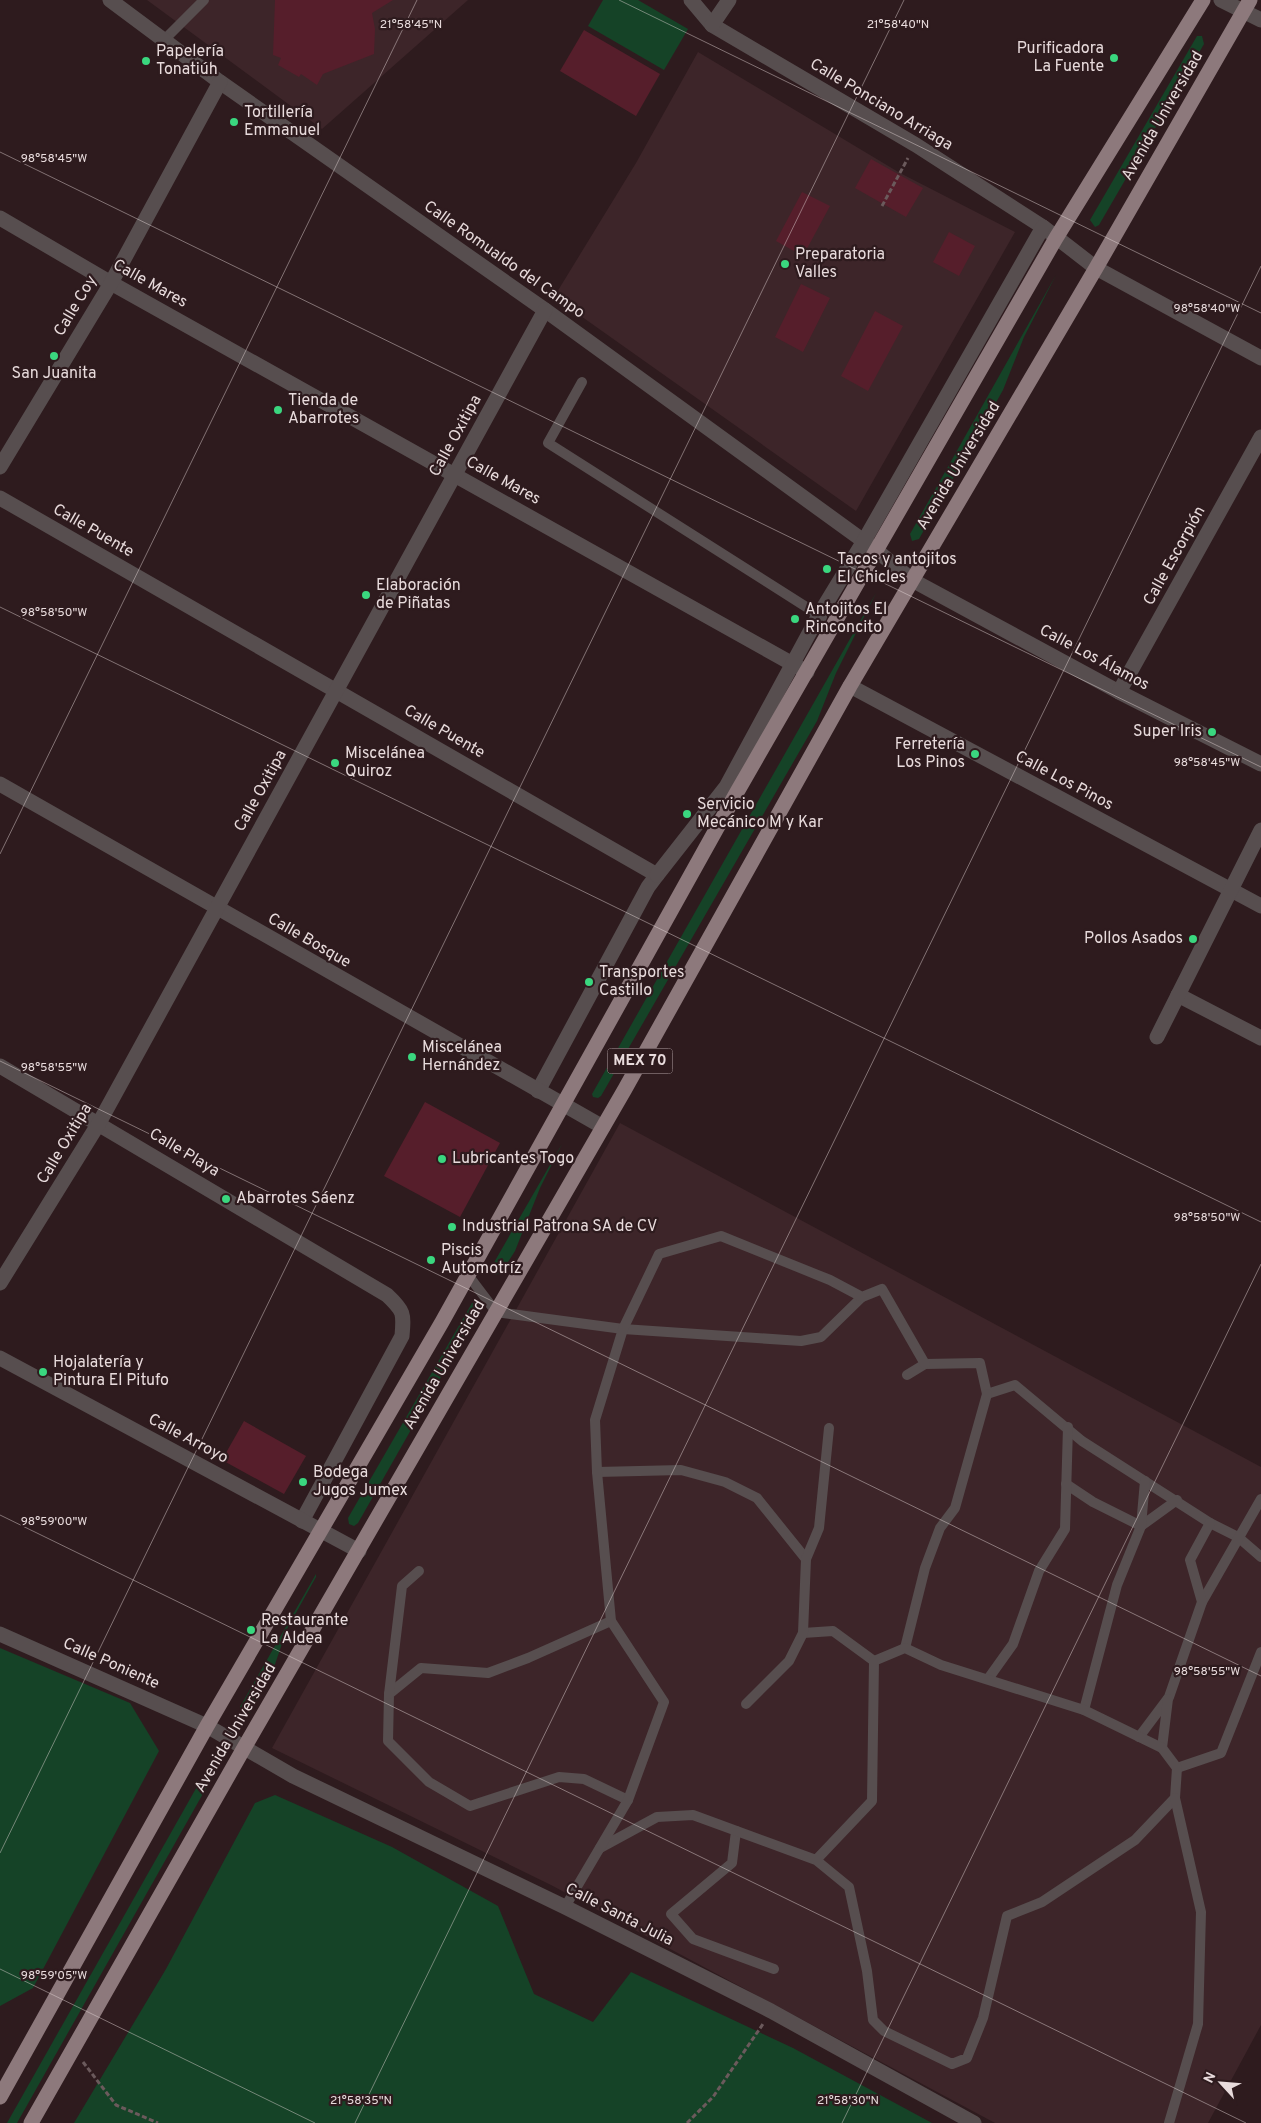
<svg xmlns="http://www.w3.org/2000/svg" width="1261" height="2123" font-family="Overpass,sans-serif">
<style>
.built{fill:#3d2529}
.green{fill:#154327}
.building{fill:#561e2b}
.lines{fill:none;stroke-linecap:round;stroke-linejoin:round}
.path{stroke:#6b5a5c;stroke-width:3;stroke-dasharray:5 2.5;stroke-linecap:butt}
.service{stroke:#574e4f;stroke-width:10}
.minor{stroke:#574e4f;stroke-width:15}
.primary{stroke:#8d797c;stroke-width:15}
.ticks{fill:none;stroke:#e8dbdc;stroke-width:1;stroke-opacity:0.45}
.poi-dot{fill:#3ad77f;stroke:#2e1b1e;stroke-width:2}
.labels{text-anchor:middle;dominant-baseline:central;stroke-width:4.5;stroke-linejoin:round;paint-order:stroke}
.shield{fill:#2e1b1e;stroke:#b0a1a3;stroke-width:1}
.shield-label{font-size:15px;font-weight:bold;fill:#e8dbdc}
.poi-label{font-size:16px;fill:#e8dbdc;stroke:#2e1b1e;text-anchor:start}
.street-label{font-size:16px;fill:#e8dbdc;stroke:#2e1b1e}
.ticks-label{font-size:12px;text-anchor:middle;fill:#e8dbdc;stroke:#2e1b1e;stroke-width:4.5;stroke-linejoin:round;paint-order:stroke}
</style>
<rect width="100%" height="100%" fill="#2e1b1e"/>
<g class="built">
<polygon points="147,0 468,0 322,129"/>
<polygon points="698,52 900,173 1015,232 856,511 554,297 636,163"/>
<polygon points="620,1123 1261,1467 1261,2025 1208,2123 995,2123 551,1885 272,1748"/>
</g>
<g class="green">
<polygon points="603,0 638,0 688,29 664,70 588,26"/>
<polygon points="1197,36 1202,36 1204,44 1099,225 1095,227 1090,220"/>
<polygon points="1056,275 1024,337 1003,390 919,539 912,541 910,534"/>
<polygon points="876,593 836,673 817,721 601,1096 598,1098 593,1097 592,1094"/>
<polygon points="562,1144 540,1188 515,1251 501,1273 495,1275 491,1271 492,1266"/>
<polygon points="472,1303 477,1303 479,1310 358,1523 354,1526 349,1524 348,1518"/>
<polygon points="316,1574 316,1577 287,1629 271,1676 250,1713 243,1714 240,1707"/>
<polygon points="0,1648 130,1703 159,1751 33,1988 0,2006"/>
<polygon points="216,1753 223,1756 222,1760 17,2123 7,2123"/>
<polygon points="275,1795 392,1847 498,1906 534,1994 593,2022 631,1972 793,2048 932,2123 74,2123 166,1969 255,1803"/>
</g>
<g class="building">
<polygon points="275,0 393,0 372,13 375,29 374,54 323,74 317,85 301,74 299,77 278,65 281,58 273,55"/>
<polygon points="584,30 660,74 636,116 560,71"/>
<polygon points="871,159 923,188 906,217 855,188"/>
<polygon points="802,192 830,206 803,256 776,241"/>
<polygon points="949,232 975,246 959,276 933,262"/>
<polygon points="801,284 830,298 803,352 775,337"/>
<polygon points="875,311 903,326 868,391 841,376"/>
<polygon points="425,1102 500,1143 460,1217 384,1176"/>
<polygon points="244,1421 306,1456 284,1494 222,1460"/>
</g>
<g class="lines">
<g class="path">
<polyline points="882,206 908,158"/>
<polyline points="83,2062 116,2105 158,2123"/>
<polyline points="687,2123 713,2097 763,2024"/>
</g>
<g class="service">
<polyline points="164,40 204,0"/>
<polyline points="582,382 548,443 822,617"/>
<polyline points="468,1275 496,1312 623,1329 801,1341 821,1337 862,1297"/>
<polyline points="907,1375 925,1364 980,1363 987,1394 1015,1385 1082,1441 1210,1523 1238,1537 1261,1557"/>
<polyline points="597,1472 681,1470 725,1482 757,1498 806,1559"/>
<polyline points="1066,1484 1093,1502 1141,1526 1177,1500"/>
<polyline points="1202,1602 1261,1499"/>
<polyline points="611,1621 528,1658 488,1673 421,1668 389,1694 388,1741 429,1782 470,1806 559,1777 584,1779 628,1800"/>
<polyline points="803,1633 833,1631 874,1661"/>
<polyline points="905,1648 925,1568 940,1528 955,1508 987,1394"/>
<polyline points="988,1679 1013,1644 1039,1571 1065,1529 1068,1427"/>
<polyline points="389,1694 402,1586 419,1571"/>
<polyline points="746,1704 789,1661 803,1633 806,1559 819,1528 829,1428"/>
<polyline points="1084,1710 1117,1585 1141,1526 1145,1481"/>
<polyline points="1139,1737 1169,1697 1202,1602 1190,1560 1210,1523"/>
<polyline points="1162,1748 1168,1699"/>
<polyline points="1177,1768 1221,1753 1261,1652"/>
<polyline points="736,1831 732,1863 671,1914 693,1939 774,1969"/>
<polyline points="600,1848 657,1817 693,1815 816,1860 872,1801 874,1661 905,1648 941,1665 1084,1710 1162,1748 1177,1768 1175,1798 1135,1840 1042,1902 1007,1916 983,2018 967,2058 952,2064 884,2031 873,2020 867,1971 849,1887 816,1860"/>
<polyline points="565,1907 628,1800 664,1702 611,1621 597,1472 595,1420 623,1329 659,1254 721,1236 830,1280 862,1297 882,1289 925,1364"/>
<polyline points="1169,2123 1198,2024 1201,1912 1175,1798"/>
</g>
<g class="minor">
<polyline points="110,0 220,82 545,310 876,550 912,580 1119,692 1261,764"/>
<polyline points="691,0 712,25 916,145 1043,227 1096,268 1261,358"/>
<polyline points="1221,0 1261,20"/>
<polyline points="712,25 729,0"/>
<polyline points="0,218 111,283 807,672"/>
<polyline points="0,467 111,283 220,82"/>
<polyline points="0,498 657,875 648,887 538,1091"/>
<polyline points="850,686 1261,906"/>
<polyline points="1119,692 1261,437"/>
<polyline points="0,784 603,1127"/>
<polyline points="657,875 726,787 819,615 864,541 1043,227"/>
<polyline points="1178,995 1261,1038"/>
<polyline points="1157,1037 1261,830"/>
<path d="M0,1066l387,229c17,16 17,18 15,41l-100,185"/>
<polyline points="0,1283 99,1123 545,310"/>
<polyline points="0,1358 359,1551"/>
<polyline points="0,1634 207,1726 293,1776 565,1907 771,2011 974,2123"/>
</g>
<g class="primary">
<polyline points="0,2097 207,1726 442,1322 737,792 1056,238 1203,0"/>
<polyline points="31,2123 244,1748 625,1089 850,686 1096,268 1250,0"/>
</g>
</g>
<path class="ticks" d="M619,0l642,313M0,152l1261,615M0,607l1261,615M0,854l417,-854M0,1061l1261,615M0,1515l1246,608M0,1853l904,-1853M0,1969l315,154M355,2123l906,-1857M842,2123l419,-859"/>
<g class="poi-dot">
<circle cx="1114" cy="58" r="5"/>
<circle cx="146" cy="61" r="5"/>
<circle cx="234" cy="122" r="5"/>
<circle cx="785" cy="264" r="5"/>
<circle cx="54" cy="356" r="5"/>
<circle cx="278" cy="410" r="5"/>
<circle cx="827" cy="569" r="5"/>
<circle cx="366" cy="595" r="5"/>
<circle cx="795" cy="619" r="5"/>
<circle cx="1212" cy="732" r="5"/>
<circle cx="975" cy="754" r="5"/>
<circle cx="335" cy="763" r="5"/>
<circle cx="687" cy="814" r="5"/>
<circle cx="1193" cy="939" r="5"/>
<circle cx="589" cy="982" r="5"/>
<circle cx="412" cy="1057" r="5"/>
<circle cx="442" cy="1159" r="5"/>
<circle cx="226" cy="1199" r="5"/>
<circle cx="452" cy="1227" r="5"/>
<circle cx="431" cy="1260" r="5"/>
<circle cx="43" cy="1372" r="5"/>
<circle cx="303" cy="1482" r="5"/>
<circle cx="251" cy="1630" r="5"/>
</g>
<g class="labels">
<rect class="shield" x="607.5" y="1048.5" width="65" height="25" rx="4"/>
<g class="shield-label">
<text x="640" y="1061">MEX 70</text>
</g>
<g class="poi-label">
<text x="1104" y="49" text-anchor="end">Purificadora<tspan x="1104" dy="18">La Fuente</tspan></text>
<text x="156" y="52">Papelería<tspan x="156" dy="18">Tonatiúh</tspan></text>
<text x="244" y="113">Tortillería<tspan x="244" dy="18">Emmanuel</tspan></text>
<text x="795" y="255">Preparatoria<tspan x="795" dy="18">Valles</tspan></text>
<text x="54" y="374" text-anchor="middle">San Juanita</text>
<text x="288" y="401">Tienda de<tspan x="288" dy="18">Abarrotes</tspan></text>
<text x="837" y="560">Tacos y antojitos<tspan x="837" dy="18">El Chicles</tspan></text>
<text x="376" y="586">Elaboración<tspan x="376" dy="18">de Piñatas</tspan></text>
<text x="805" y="610">Antojitos El<tspan x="805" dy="18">Rinconcito</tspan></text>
<text x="1202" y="732" text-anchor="end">Super Iris</text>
<text x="965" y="745" text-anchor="end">Ferretería<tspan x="965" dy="18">Los Pinos</tspan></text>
<text x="345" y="754">Miscelánea<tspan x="345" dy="18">Quiroz</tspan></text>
<text x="697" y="805">Servicio<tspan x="697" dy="18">Mecánico M y Kar</tspan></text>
<text x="1183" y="939" text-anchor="end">Pollos Asados</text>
<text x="599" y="973">Transportes<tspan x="599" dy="18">Castillo</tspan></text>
<text x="422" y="1048">Miscelánea<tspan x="422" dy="18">Hernández</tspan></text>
<text x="452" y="1159">Lubricantes Togo</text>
<text x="236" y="1199">Abarrotes Sáenz</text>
<text x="462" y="1227">Industrial Patrona SA de CV</text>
<text x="441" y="1251">Piscis<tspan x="441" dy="18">Automotríz</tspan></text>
<text x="53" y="1363">Hojalatería y<tspan x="53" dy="18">Pintura El Pitufo</tspan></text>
<text x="313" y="1473">Bodega<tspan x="313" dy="18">Jugos Jumex</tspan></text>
<text x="261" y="1621">Restaurante<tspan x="261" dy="18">La Aldea</tspan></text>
</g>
<g class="street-label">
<text transform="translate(881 105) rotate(31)">Calle Ponciano Arriaga</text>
<text transform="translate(1163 116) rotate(-60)">Avenida Universidad</text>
<text transform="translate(504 260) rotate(35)">Calle Romualdo del Campo</text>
<text transform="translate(150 284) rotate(29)">Calle Mares</text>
<text transform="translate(76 306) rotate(-59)">Calle Coy</text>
<text transform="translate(456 436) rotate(-61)">Calle Oxitipa</text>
<text transform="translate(959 466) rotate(-59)">Avenida Universidad</text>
<text transform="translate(503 481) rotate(29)">Calle Mares</text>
<text transform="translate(93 531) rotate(30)">Calle Puente</text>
<text transform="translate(1175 556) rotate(-61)">Calle Escorpión</text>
<text transform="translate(1094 658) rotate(28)">Calle Los Álamos</text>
<text transform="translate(444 732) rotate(30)">Calle Puente</text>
<text transform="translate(1064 781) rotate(28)">Calle Los Pinos</text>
<text transform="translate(261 791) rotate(-61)">Calle Oxitipa</text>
<text transform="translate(309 941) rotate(30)">Calle Bosque</text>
<text transform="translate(65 1144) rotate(-59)">Calle Oxitipa</text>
<text transform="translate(184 1153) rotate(31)">Calle Playa</text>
<text transform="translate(445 1365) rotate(-60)">Avenida Universidad</text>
<text transform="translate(188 1439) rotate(28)">Calle Arroyo</text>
<text transform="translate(111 1664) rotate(24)">Calle Poniente</text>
<text transform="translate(236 1728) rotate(-60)">Avenida Universidad</text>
<text transform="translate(619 1915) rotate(27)">Calle Santa Julia</text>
</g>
</g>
<g class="ticks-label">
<text x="411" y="28">21°58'45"N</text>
<text x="898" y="28">21°58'40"N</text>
<text x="54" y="162">98°58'45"W</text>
<text x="1207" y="312">98°58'40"W</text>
<text x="54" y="616">98°58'50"W</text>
<text x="1207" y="766">98°58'45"W</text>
<text x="54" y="1071">98°58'55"W</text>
<text x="1207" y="1221">98°58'50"W</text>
<text x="54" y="1525">98°59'00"W</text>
<text x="1207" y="1675">98°58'55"W</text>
<text x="54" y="1979">98°59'05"W</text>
<text x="361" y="2104">21°58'35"N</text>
<text x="848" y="2104">21°58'30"N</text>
</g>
<g transform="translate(1221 2083) rotate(296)" stroke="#2e1b1e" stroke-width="4" paint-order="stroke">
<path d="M0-4L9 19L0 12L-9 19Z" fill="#e8dbdc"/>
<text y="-8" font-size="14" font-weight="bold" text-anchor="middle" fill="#e8dbdc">N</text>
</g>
</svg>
